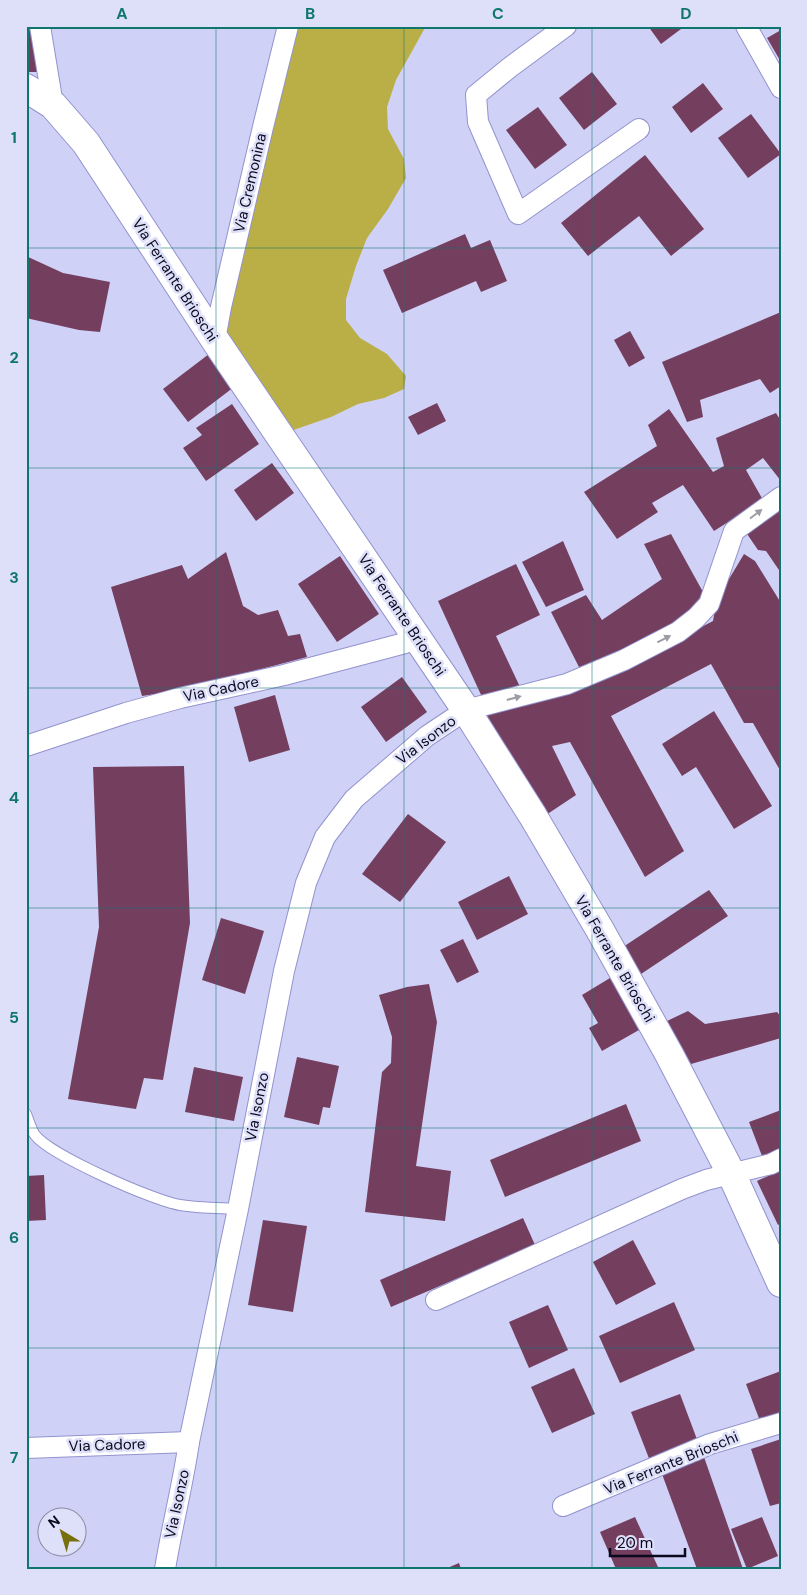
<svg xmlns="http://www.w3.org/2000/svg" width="807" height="1595" font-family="'DM Sans',sans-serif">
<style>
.green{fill:#baaf46}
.building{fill:#743f5f}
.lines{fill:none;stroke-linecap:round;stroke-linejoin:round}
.lane-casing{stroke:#9393ce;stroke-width:12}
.street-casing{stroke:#9393ce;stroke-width:22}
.secondary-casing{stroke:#9393ce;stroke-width:30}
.lane{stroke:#fff;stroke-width:10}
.street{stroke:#fff;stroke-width:20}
.secondary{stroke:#fff;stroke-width:28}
.oneway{fill:#9d9ca5}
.grid{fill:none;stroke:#0f766e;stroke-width:1;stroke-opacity:0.55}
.labels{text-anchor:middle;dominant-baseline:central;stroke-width:5;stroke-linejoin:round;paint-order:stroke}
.street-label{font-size:15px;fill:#0a081d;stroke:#dee0f9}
.neatline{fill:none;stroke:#0f766e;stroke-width:2}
.grid-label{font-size:16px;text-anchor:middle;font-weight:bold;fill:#0f766e}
</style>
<rect width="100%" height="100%" fill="#d0d1f7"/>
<polygon class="green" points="288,26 426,26 396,80 387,107 388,129 404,159 406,178 388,209 367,238 356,266 346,299 346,320 360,338 387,354 406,376 404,389 384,398 358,404 331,417 279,435 227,357 221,307"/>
<g class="building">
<polygon points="26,26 35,26 43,72 26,72"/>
<polygon points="648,26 685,26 661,44"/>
<polygon points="781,30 781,62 767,38"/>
<polygon points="592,72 617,104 584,130 559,98"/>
<polygon points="703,83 723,109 691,133 672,107"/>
<polygon points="538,107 567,145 535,169 506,130"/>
<polygon points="751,114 781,154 748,178 718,138"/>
<polygon points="645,155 704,229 671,256 639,216 588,256 561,223"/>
<polygon points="465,234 471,248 490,240 507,281 481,292 476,281 402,313 383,270"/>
<polygon points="26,256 63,273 110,282 100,332 79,330 26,318"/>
<polygon points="781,312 781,386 770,393 760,379 700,400 703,417 687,422 662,362"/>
<polygon points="630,331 645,358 629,367 614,340"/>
<polygon points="209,354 234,387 188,422 163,389"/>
<polygon points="437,403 446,421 418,435 408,417"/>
<polygon points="232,404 259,444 206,481 183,448 202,435 196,428"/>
<polygon points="669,409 713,472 724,466 716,438 776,413 781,421 781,481 763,458 746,470 763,500 714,531 683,485 652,503 658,512 617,539 584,492 657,446 648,425"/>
<polygon points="272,463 294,493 256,521 234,490"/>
<polygon points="781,507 781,573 766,551 758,550 745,531"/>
<polygon points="671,534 703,592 695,609 669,630 580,669 551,612 586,595 602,620 662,579 644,544"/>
<polygon points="563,541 584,590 546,607 522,562"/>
<polygon points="226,552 243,606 258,615 278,610 288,636 300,634 307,657 183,690 142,696 111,587 182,565 188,579"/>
<polygon points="744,554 755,561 781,603 781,772 753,723 744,723 711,664 611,716 684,851 645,877 570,742 552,746 576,795 546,815 485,712 652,653 713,621 717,599"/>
<polygon points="340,556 379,614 337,642 298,584"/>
<polygon points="516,564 540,615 496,636 521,689 482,697 438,601"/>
<polygon points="402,677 427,712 386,742 361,707"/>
<polygon points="275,695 290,750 249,762 234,707"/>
<polygon points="714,711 772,806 734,829 696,767 682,776 662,744"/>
<polygon points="184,766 190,923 163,1080 144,1078 136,1109 68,1099 99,927 93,767"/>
<polygon points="408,814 446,842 400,902 362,874"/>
<polygon points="509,876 528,914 477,940 458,902"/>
<polygon points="709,890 728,916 641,974 623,947"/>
<polygon points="221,918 264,931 245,994 202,980"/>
<polygon points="463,939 479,972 457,983 440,950"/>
<polygon points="610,978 639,1030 602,1051 589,1028 598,1023 582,995"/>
<polygon points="429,984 437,1022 416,1166 451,1171 445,1221 365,1212 382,1072 391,1063 392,1037 379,995 407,987"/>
<polygon points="688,1011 705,1024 777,1012 781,1017 781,1038 691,1064 667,1021"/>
<polygon points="297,1057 339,1066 330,1108 323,1107 319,1125 284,1117"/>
<polygon points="194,1067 243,1077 234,1121 185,1112"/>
<polygon points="626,1104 641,1141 505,1197 490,1160"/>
<polygon points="781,1110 781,1149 762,1156 749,1122"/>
<polygon points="781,1170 781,1223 778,1225 757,1181"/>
<polygon points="44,1175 46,1220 26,1221 26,1176"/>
<polygon points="523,1218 535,1245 391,1307 380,1280"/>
<polygon points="263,1220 307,1226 293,1312 248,1305"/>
<polygon points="633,1240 656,1284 616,1305 593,1262"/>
<polygon points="674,1302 695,1350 620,1383 599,1336"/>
<polygon points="548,1305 568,1350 529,1368 509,1322"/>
<polygon points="574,1368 595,1414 552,1433 531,1387"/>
<polygon points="781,1371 781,1413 760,1421 746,1384"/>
<polygon points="680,1394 698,1442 650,1461 631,1412"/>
<polygon points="781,1439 781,1503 770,1506 751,1449"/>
<polygon points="704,1457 743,1569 697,1569 662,1474"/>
<polygon points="635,1517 658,1567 653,1569 616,1569 600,1532"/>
<polygon points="762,1517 778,1556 747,1569 731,1529"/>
<polygon points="459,1563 461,1569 445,1569"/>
</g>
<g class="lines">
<g class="lane-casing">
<path id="lane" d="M26,1114c3,7 5,16 9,21 15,20 119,66 145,70 18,3 39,3 58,4"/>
</g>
<g class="street-casing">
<g id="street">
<polyline points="40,26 53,105"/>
<polyline points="566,26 509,68 476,95 478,122 518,214 639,129"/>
<polyline points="746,26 781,88"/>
<polyline points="215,340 221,307 263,127 288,26"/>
<polyline points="26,746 126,713 180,698 284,675 405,643 417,636"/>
<polyline points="436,1300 682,1189 706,1180 771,1164 781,1159"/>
<polyline points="26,1448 189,1442"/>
<polyline points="563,1506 710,1444 781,1423"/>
<path d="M165,1569c7,-43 18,-85 24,-127l49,-233 46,-238 22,-88 19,-46 29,-38 73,-63 39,-26 101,-26 57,-24 54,-28 18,-14 13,-14 25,-73 47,-34"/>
</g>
</g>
<g class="secondary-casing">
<polyline id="secondary" points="26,88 53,105 86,143 215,340 466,710 533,816 600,930 669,1054 732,1175 781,1283"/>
</g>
<use href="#lane" class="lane"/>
<use href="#street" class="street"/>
<use href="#secondary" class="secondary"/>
</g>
<defs><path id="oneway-solid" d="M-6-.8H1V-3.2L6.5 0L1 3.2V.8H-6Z" transform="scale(1.25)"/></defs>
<g class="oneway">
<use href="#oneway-solid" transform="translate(756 514) rotate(-37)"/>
<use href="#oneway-solid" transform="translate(664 639) rotate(-27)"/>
<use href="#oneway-solid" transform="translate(514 698) rotate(-15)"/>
</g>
<path class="grid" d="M216,26v1543M404,26v1543M592,26v1543M26,248h755M26,468h755M26,688h755M26,908h755M26,1128h755M26,1348h755"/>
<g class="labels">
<g class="street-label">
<text transform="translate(250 183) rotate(-77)">Via Cremonina</text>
<text transform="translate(175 280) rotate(57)">Via Ferrante Brioschi</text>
<text transform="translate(402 615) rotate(56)">Via Ferrante Brioschi</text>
<text transform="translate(221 689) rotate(-12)">Via Cadore</text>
<text transform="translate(426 740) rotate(-37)">Via Isonzo</text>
<text transform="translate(615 959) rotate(60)">Via Ferrante Brioschi</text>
<text transform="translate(257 1107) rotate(-79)">Via Isonzo</text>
<text transform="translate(107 1445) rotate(-2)">Via Cadore</text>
<text transform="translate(671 1463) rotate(-22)">Via Ferrante Brioschi</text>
<text transform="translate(177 1504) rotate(-78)">Via Isonzo</text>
</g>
</g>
<rect width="807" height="1595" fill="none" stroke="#dee0f9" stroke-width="55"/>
<g transform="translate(62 1532) rotate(322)"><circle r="24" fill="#dee0f9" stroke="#898aa1"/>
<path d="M0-4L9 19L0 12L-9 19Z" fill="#776e0c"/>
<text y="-8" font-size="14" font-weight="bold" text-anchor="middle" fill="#0a081d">N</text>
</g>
<path d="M610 1548v8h75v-8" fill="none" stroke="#0a081d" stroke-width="2.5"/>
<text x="617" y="1548" font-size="15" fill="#0a081d" stroke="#dee0f9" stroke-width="4" paint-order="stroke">20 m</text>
<rect x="28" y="28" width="752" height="1540" class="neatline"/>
<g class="grid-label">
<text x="122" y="19">A</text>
<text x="310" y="19">B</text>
<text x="498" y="19">C</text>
<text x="686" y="19">D</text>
<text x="14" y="143">1</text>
<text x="14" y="363">2</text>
<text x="14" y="583">3</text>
<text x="14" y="803">4</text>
<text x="14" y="1023">5</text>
<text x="14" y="1243">6</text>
<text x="14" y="1463">7</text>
</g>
</svg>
